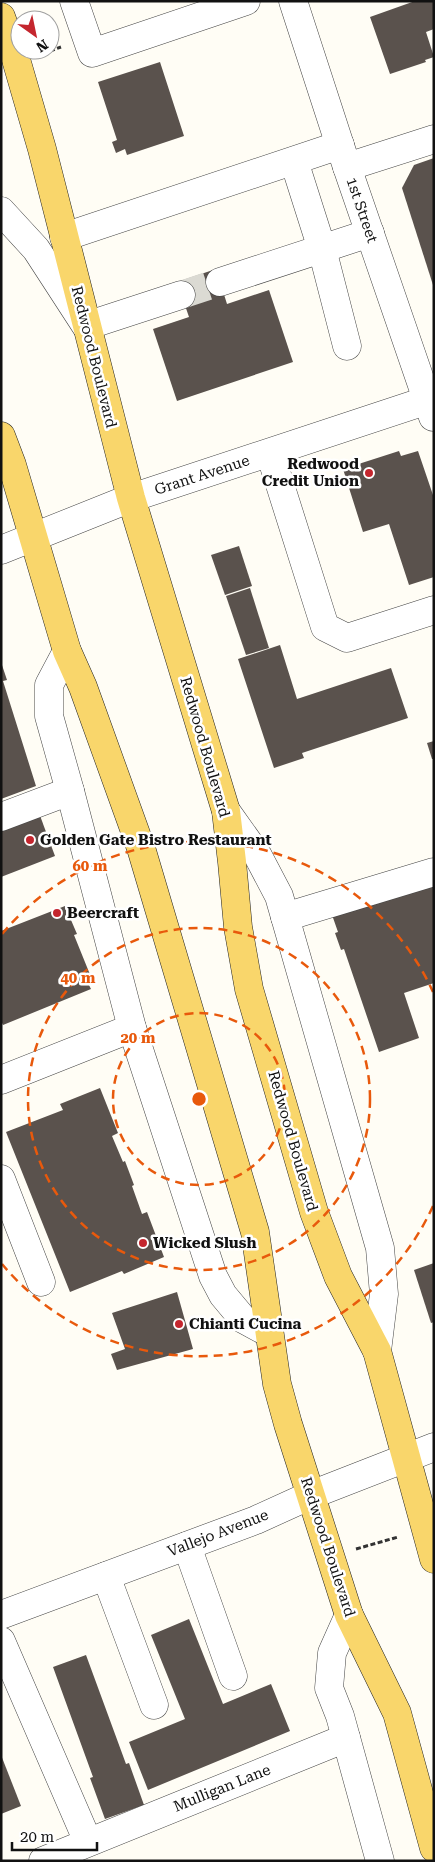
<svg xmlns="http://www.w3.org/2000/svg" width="435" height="1862" font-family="'Roboto Serif',serif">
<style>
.building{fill:#5a524d}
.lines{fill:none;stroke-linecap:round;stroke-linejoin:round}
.minor-tunnel{stroke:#dbdad3;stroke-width:28;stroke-dasharray:28 14;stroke-linecap:butt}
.minor-casing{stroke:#444;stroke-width:29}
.major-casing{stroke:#222;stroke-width:29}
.path{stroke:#333;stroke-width:3;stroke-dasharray:5 2.5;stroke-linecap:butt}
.minor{stroke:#fff;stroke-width:28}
.major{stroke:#f9d66b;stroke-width:28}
.ring{fill:none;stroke:#e8590c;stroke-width:2.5;stroke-dasharray:9 6}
.poi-dot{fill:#c4262e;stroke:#fff;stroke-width:2}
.labels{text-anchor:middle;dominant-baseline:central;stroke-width:5;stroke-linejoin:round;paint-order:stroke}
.street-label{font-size:15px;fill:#111;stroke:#fff}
.poi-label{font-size:15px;font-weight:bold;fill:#111;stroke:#fff;text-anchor:start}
.centre{fill:#e8590c;stroke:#fff;stroke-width:2.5}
.ring-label{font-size:15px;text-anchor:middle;font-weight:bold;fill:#e8590c;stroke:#fff;stroke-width:5;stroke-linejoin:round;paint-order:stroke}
</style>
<rect width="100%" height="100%" fill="#fffdf5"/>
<g class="building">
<polygon points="415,1 434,1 434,29 426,32 434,57 425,60 426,62 390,74 370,17"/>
<polygon points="160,62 184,136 127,155 125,149 116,153 112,142 117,140 98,82"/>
<polygon points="434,158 434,285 433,285 402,188 414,165"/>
<polygon points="216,269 227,304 269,290 293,362 177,401 153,329 189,317 177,282"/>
<polygon points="399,451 401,456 418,451 434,498 434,577 409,585 389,524 363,532 343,469"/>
<polygon points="239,546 252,586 225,595 211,555"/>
<polygon points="250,588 269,648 246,655 226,596"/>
<polygon points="280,645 297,699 391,668 408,718 302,753 304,758 274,768 238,659"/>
<polygon points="1,662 7,680 3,681 36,786 1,799"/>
<polygon points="434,741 434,759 432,759 427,743"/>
<polygon points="39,813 55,856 1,877 1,827"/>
<polygon points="434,881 434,983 404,993 419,1038 379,1052 344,949 341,950 335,933 338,932 331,912"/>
<polygon points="65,906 77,934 74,935 91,977 86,979 91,989 3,1025 1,1021 1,931"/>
<polygon points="100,1088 118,1133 112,1136 123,1162 125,1161 134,1185 132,1186 142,1214 147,1212 164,1257 124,1274 122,1271 70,1292 6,1132 63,1110 60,1104"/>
<polygon points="434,1263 434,1322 431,1323 414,1270"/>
<polygon points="177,1292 193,1349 117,1370 111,1354 125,1349 112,1313"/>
<polygon points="189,1619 223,1704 271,1684 290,1731 148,1790 129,1742 185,1719 151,1635"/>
<polygon points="86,1655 126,1764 129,1763 144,1805 105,1819 90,1778 93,1777 53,1667"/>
<polygon points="1,1755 21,1806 1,1814"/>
</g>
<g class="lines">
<polyline class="minor-tunnel" points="181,295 220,282"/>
<g class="minor-casing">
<g id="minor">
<polyline points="74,1 92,53 246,1"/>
<polyline points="293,1 347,167 433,417"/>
<polyline points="294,161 322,249 347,346"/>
<polyline points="347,167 434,139"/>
<polyline points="1,211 36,249 86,326 181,295"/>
<polyline points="64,237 340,145"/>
<polyline points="220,282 370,233"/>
<polyline points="270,453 325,627 347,638 434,610"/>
<polyline points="1,550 131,498 434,398"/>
<polyline points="67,651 49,685 49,716 70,791 132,1028 213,1276 223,1295 243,1319 269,1333"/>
<polyline points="226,811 258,856 279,896 380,1248 384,1294 377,1351"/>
<polyline points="1,817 70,791"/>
<polyline points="285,917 434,872"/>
<polyline points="1,1080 132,1028"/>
<polyline points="1,1179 41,1282"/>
<polyline points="187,1546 233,1676"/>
<polyline points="106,1576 154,1705"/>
<polyline points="1,1615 256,1520 311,1495 434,1447"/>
<polyline points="349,1615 332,1653 329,1688 340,1716 380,1861"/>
<polyline points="1,1641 88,1842"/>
<polyline points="43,1861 346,1738"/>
</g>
</g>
<g class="major-casing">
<g id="major">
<polyline points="1,17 15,56 42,149 131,498 226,811 232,862 238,927 249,989 314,1212 338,1276 377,1351 434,1559"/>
<polyline points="1,436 12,465 67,651 83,687 141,848 255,1232 277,1384 288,1424 349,1615 397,1713 434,1848"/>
</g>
</g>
<g class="path">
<polyline points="50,51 61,47"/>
<polyline points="356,1549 398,1537"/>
</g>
<use href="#minor" class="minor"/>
<use href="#major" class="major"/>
</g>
<g class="ring">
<circle cx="199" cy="1099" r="86"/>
<circle cx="199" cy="1099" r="171"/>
<path d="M433 1206A257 257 0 0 1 2 1264M2 934A257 257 0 0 1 433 992"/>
</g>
<g class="poi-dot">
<circle cx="369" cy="473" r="5"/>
<circle cx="30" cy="840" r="5"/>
<circle cx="57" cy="913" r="5"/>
<circle cx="143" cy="1243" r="5"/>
<circle cx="179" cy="1324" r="5"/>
</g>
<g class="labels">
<g class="street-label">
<text transform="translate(362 210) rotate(71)">1st Street</text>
<text transform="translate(94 357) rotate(76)">Redwood Boulevard</text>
<text transform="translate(202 475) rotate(-18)">Grant Avenue</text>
<text transform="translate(205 747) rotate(74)">Redwood Boulevard</text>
<text transform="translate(293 1141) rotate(74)">Redwood Boulevard</text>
<text transform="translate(218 1533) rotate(-21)">Vallejo Avenue</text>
<text transform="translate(328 1547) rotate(72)">Redwood Boulevard</text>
<text transform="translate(222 1788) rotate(-22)">Mulligan Lane</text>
</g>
<g class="poi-label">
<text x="359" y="464" text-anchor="end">Redwood<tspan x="359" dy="17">Credit Union</tspan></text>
<text x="40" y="840">Golden Gate Bistro Restaurant</text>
<text x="67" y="913">Beercraft</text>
<text x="153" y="1243">Wicked Slush</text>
<text x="189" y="1324">Chianti Cucina</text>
</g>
</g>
<circle cx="199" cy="1099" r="8" class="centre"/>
<g class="ring-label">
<text x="90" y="871">60 m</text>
<text x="78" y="983">40 m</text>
<text x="138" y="1043">20 m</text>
</g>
<rect width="435" height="1862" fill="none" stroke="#111111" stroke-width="5"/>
<g transform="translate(35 35) rotate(147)"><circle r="24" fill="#ffffff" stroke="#a0a0a0"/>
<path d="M0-4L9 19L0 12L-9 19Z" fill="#c4262e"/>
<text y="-8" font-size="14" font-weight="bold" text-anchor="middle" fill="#111111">N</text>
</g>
<path d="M12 1842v8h85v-8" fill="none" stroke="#111111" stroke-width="2.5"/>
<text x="20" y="1842" font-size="15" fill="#111111" stroke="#ffffff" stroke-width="4" paint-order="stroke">20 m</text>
</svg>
